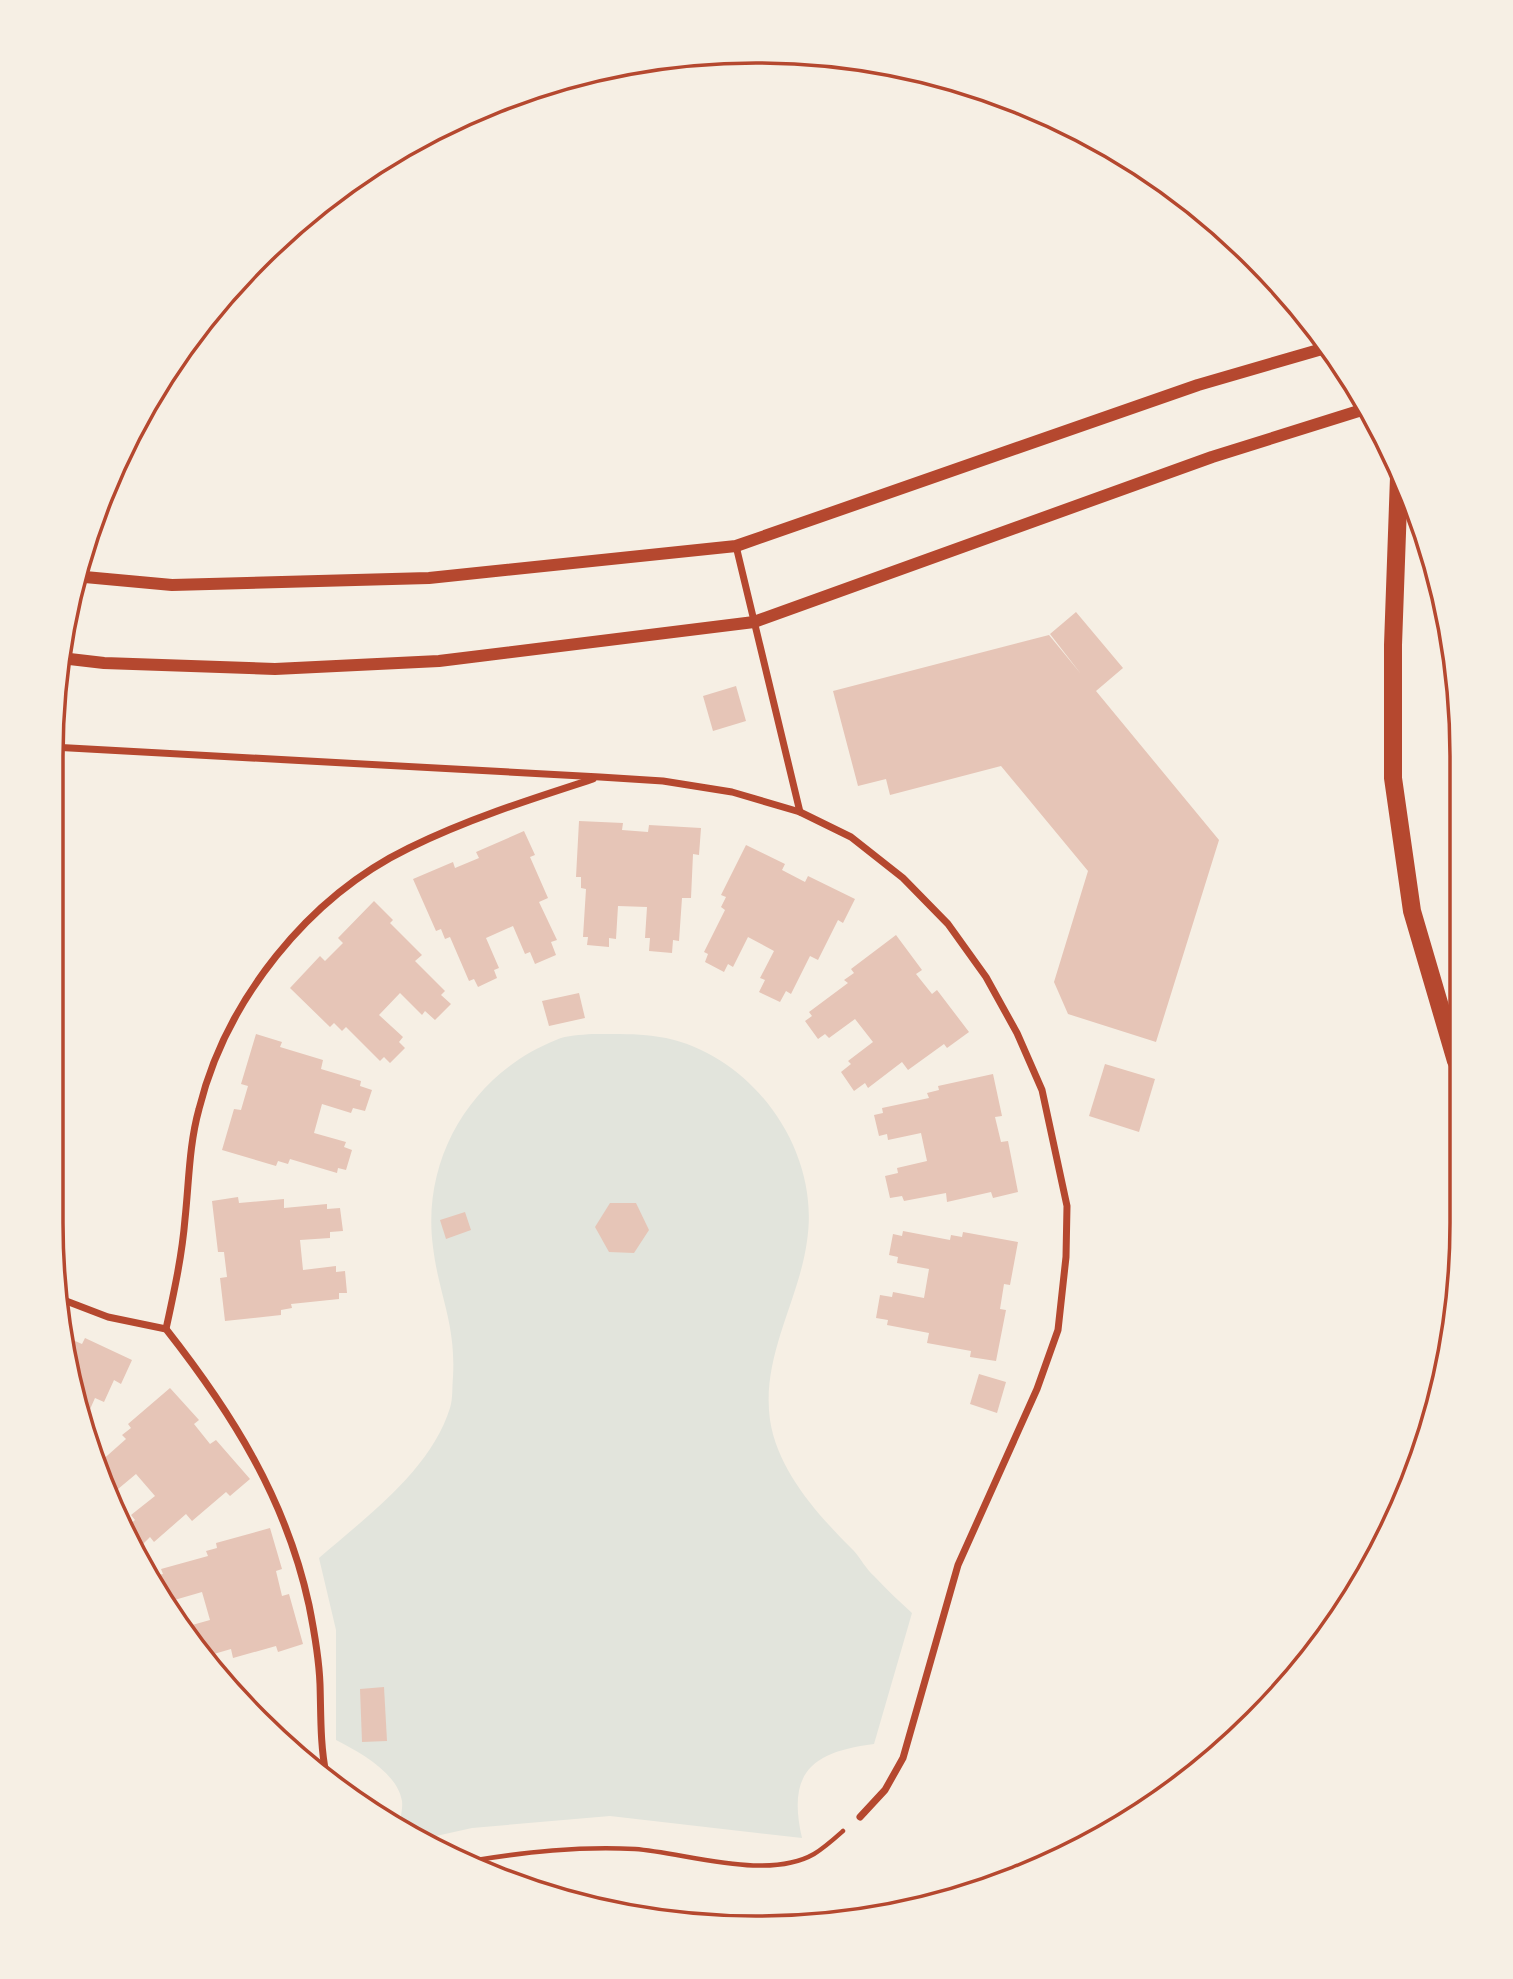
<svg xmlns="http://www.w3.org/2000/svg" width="1513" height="1979" font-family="'PT Sans Narrow',sans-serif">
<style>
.green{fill:#e2e4dc}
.building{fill:#e6c5b7}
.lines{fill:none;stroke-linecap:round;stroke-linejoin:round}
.path{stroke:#b5482f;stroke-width:4.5}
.minor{stroke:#b5482f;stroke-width:7}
.tertiary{stroke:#b5482f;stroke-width:12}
.primary{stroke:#b5482f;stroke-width:18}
.rim{fill:none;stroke:#b5482f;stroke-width:3.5}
</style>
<rect width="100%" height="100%" fill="#f6efe4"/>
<path class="green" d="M592,1034c25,0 50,-1 74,4 88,19 155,113 141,203 -8,60 -46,115 -37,179 8,52 49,96 84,131 7,8 12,18 20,25 12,13 25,25 38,37l-38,131c-63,8 -87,29 -72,94l-192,-22 -138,12 -54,12 -20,-11c2,-8 5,-20 4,-28 -5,-29 -43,-49 -66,-61v-110l-17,-72c47,-41 112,-88 131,-150 3,-9 2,-21 3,-31 3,-54 -14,-81 -20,-130 -12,-90 40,-174 123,-207 11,-5 25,-5 36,-6z"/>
<g class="building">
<polygon points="1076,612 1123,668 1096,691 1219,840 1156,1042 1068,1014 1054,982 1088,871 1001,766 890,795 886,779 858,786 833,691 1049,635 1081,674 1050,634"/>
<polygon points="736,686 746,721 713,731 703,696"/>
<polygon points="579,821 623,823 622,830 648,832 649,825 701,828 699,855 693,854 691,898 682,898 679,941 673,940 672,953 649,951 650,938 645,938 647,907 618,906 616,939 609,938 609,947 587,945 588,937 583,937 586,889 581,888 581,877 576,877"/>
<polygon points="524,831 535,855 530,857 548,898 539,902 557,940 551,942 556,955 535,964 530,952 525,954 513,926 486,938 499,968 494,970 497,978 478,987 474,979 469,981 450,937 445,939 441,929 436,931 413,879 453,862 455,868 479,858 476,852"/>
<polygon points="746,845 785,864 782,870 805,882 808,876 855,899 843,923 838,920 818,960 810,956 791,994 786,991 780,1002 759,992 765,980 760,978 774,951 748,937 733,967 728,964 724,972 705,962 708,954 704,952 725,910 721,907 726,897 721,895"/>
<polygon points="374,901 393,920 390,923 422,955 415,961 445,991 441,995 451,1004 435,1020 425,1011 422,1015 400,993 379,1015 403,1037 399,1042 405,1048 390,1063 384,1057 380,1061 346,1027 342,1031 334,1023 330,1027 290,988 320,956 325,961 343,943 338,938"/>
<polygon points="896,935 922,970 916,974 932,994 937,990 969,1032 947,1048 944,1044 908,1070 902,1062 868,1088 865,1083 854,1091 841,1072 851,1064 848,1061 873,1042 855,1019 829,1038 825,1034 818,1039 805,1021 812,1016 809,1012 848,983 844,980 854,973 851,969"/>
<polygon points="579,993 585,1018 549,1026 542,1001"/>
<polygon points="256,1034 282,1042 280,1047 323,1060 321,1069 361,1081 360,1086 372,1090 365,1111 353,1108 351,1113 322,1104 314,1133 346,1142 344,1147 352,1150 346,1170 338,1168 337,1173 290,1159 288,1164 278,1161 276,1166 222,1150 234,1109 241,1110 248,1086 241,1084"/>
<polygon points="1105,1064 1155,1079 1139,1132 1089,1116"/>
<polygon points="993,1074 1002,1116 995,1117 1001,1142 1008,1141 1018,1192 993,1198 991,1192 947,1202 946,1193 904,1201 902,1196 890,1198 885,1176 898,1173 897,1168 927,1161 921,1133 888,1140 887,1134 879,1136 874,1115 883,1113 882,1108 929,1098 927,1093 939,1090 938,1086"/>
<polygon points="238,1197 239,1203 284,1199 284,1208 327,1204 327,1209 340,1208 343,1231 330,1232 330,1238 300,1240 303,1270 336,1266 336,1272 345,1271 347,1293 339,1293 339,1299 291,1304 292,1308 281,1310 281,1315 225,1321 220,1278 227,1277 224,1252 218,1252 212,1201"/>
<polygon points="610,1203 636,1203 649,1230 634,1253 609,1252 595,1227"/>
<polygon points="465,1212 471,1230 446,1239 440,1220"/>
<polygon points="903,1231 950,1240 951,1235 962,1237 963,1232 1018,1242 1010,1285 1004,1284 1000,1309 1006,1310 996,1361 970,1357 971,1351 927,1343 929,1333 887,1325 888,1320 876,1318 880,1295 892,1297 893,1292 924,1298 929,1269 897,1263 898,1257 889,1255 893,1234 902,1236"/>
<polygon points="66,1337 82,1344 85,1338 132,1360 121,1384 114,1380 104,1402 95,1398 83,1425 75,1406"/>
<polygon points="979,1374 1006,1382 997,1413 970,1404"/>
<polygon points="170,1388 199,1420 194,1424 210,1444 216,1440 250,1479 230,1496 226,1492 192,1521 186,1514 154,1542 150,1537 141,1546 126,1528 135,1520 131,1515 155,1496 136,1474 112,1494 99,1463 126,1439 122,1435 131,1428 128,1424"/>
<polygon points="270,1528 282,1569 276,1571 282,1596 289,1594 303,1644 278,1652 276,1646 233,1658 231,1649 207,1656 185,1627 210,1620 202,1592 171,1601 169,1595 160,1595 154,1576 163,1574 161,1569 208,1556 206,1551 217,1548 216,1543"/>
<polygon points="384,1687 387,1741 362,1742 360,1689"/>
</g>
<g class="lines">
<path class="path" d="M470,1861c56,-9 109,-15 165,-12 52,4 132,32 179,5 10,-6 20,-15 29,-23"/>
<g class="minor">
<polyline points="736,546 800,812"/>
<polyline points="52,747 600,777 663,781 732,792 800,812 851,837 903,878 948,924 986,977 1017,1033 1042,1090 1067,1206 1066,1257 1058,1330 1037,1389 958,1565 903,1758 885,1790 860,1817"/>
<path d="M61,1299l47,18 58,12c66,84 120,170 143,276 5,25 10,53 11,79 1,30 0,60 6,90"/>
<path d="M166,1329c8,-37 16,-73 19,-110 4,-37 4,-74 14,-110 27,-109 109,-212 210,-261 59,-29 122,-49 184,-69"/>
</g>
<g class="tertiary">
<polyline points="74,576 172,585 429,578 736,546 1198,385 1329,347"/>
<polyline points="61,658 104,663 275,669 439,661 754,622 1212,457 1365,409"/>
</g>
<polyline class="primary" points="1399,477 1393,645 1393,778 1412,911 1456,1061"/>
</g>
<path d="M0 0H1513V1979H0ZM756 63H757A693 693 0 0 1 1450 756V1223A693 693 0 0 1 757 1916H756A693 693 0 0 1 63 1223V756A693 693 0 0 1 756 63Z" fill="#f6efe4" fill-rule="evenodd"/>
<path class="rim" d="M756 63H757A693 693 0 0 1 1450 756V1223A693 693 0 0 1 757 1916H756A693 693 0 0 1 63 1223V756A693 693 0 0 1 756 63Z"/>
</svg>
